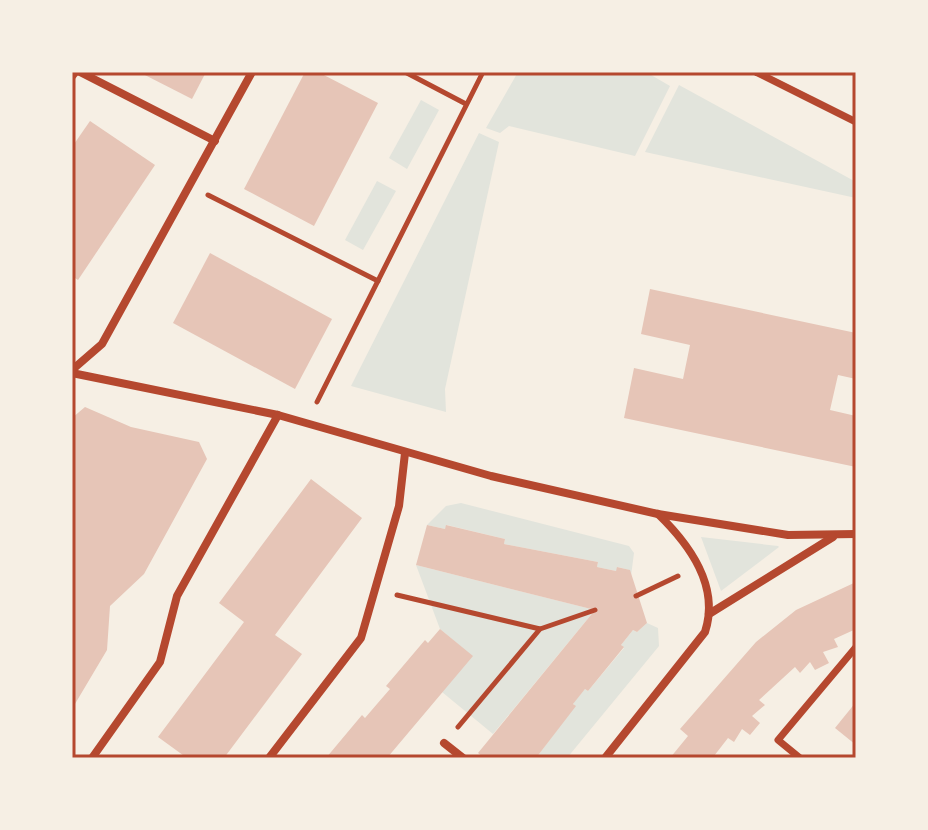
<svg xmlns="http://www.w3.org/2000/svg" width="928" height="830" font-family="Montserrat,sans-serif">
<style>
.green{fill:#e2e4dc}
.building{fill:#e6c5b7}
.lines{fill:none;stroke-linecap:round;stroke-linejoin:round}
.path{stroke:#b5482f;stroke-width:5}
.pedestrian{stroke:#b5482f;stroke-width:7}
.minor{stroke:#b5482f;stroke-width:8}
.neatline{fill:none;stroke:#b5482f;stroke-width:3}
</style>
<rect width="100%" height="100%" fill="#f6efe4"/>
<g class="green">
<polygon points="518,72 646,72 670,86 635,156 509,126 500,133 486,128"/>
<polygon points="679,85 856,182 856,198 645,152"/>
<polygon points="421,100 439,110 407,169 389,158"/>
<polygon points="479,133 499,142 445,389 446,412 351,386"/>
<polygon points="377,181 396,191 363,250 345,240"/>
<polygon points="461,503 629,546 634,553 631,576 629,570 618,567 616,571 597,567 598,562 504,544 505,539 447,525 445,529 427,525 446,506"/>
<polygon points="701,537 778,546 779,547 721,591"/>
<polygon points="416,565 595,610 493,734 442,692 472,656 440,629"/>
<polygon points="647,623 658,628 659,646 567,758 536,758 575,706 573,703 585,689 588,691 624,648 621,645 633,630 637,632"/>
</g>
<g class="building">
<polygon points="139,72 206,72 192,99"/>
<polygon points="305,72 318,72 378,103 314,226 244,189"/>
<polygon points="90,121 155,165 78,280 72,276 72,147"/>
<polygon points="210,253 332,319 295,389 173,323"/>
<polygon points="650,289 856,333 856,379 838,375 830,410 856,416 856,467 624,418 634,368 683,379 690,345 641,334"/>
<polygon points="85,407 131,427 199,442 207,459 144,574 110,606 107,650 72,709 72,418"/>
<polygon points="311,479 362,518 275,635 302,654 224,758 187,758 158,737 244,622 219,603"/>
<polygon points="427,525 445,529 446,525 505,539 504,544 598,562 597,567 616,571 617,567 630,570 647,623 637,632 633,630 621,645 624,647 588,691 585,689 573,704 576,706 536,758 484,758 478,753 595,610 416,565"/>
<polygon points="856,582 856,629 834,639 838,647 823,652 829,663 815,670 810,662 800,673 795,667 759,700 765,705 752,716 760,723 750,735 742,729 734,742 728,738 714,756 716,758 670,758 688,736 680,729 756,642 796,610"/>
<polygon points="440,629 473,656 387,758 326,758 362,715 365,718 377,704 390,689 386,686 425,640 428,643"/>
<polygon points="856,702 856,745 835,728"/>
</g>
<g class="lines">
<g class="path">
<polyline points="405,72 466,104"/>
<polyline points="208,195 378,281"/>
<polyline points="317,402 483,72"/>
<polyline points="397,595 540,629"/>
<polyline points="636,596 678,576"/>
<polyline points="458,727 540,629 595,610"/>
</g>
<g class="pedestrian">
<polyline points="756,72 856,122"/>
<polyline points="72,77 76,72"/>
<polyline points="800,758 778,740 856,647"/>
</g>
<g class="minor">
<polyline points="80,72 215,141"/>
<polyline points="72,370 102,344 252,72"/>
<polyline points="72,373 278,415 491,476 658,514 788,535 856,534"/>
<polyline points="709,614 833,537"/>
<polyline points="444,743 463,758"/>
<polyline points="92,758 160,662 177,596 278,415"/>
<polyline points="269,758 361,638 399,506 405,453"/>
<path d="M605,758l100,-126c15,-46 -15,-87 -47,-118"/>
</g>
</g>
<rect width="928" height="830" fill="none" stroke="#f6efe4" stroke-width="148"/>
<rect x="74" y="74" width="780" height="682" class="neatline"/>
</svg>
